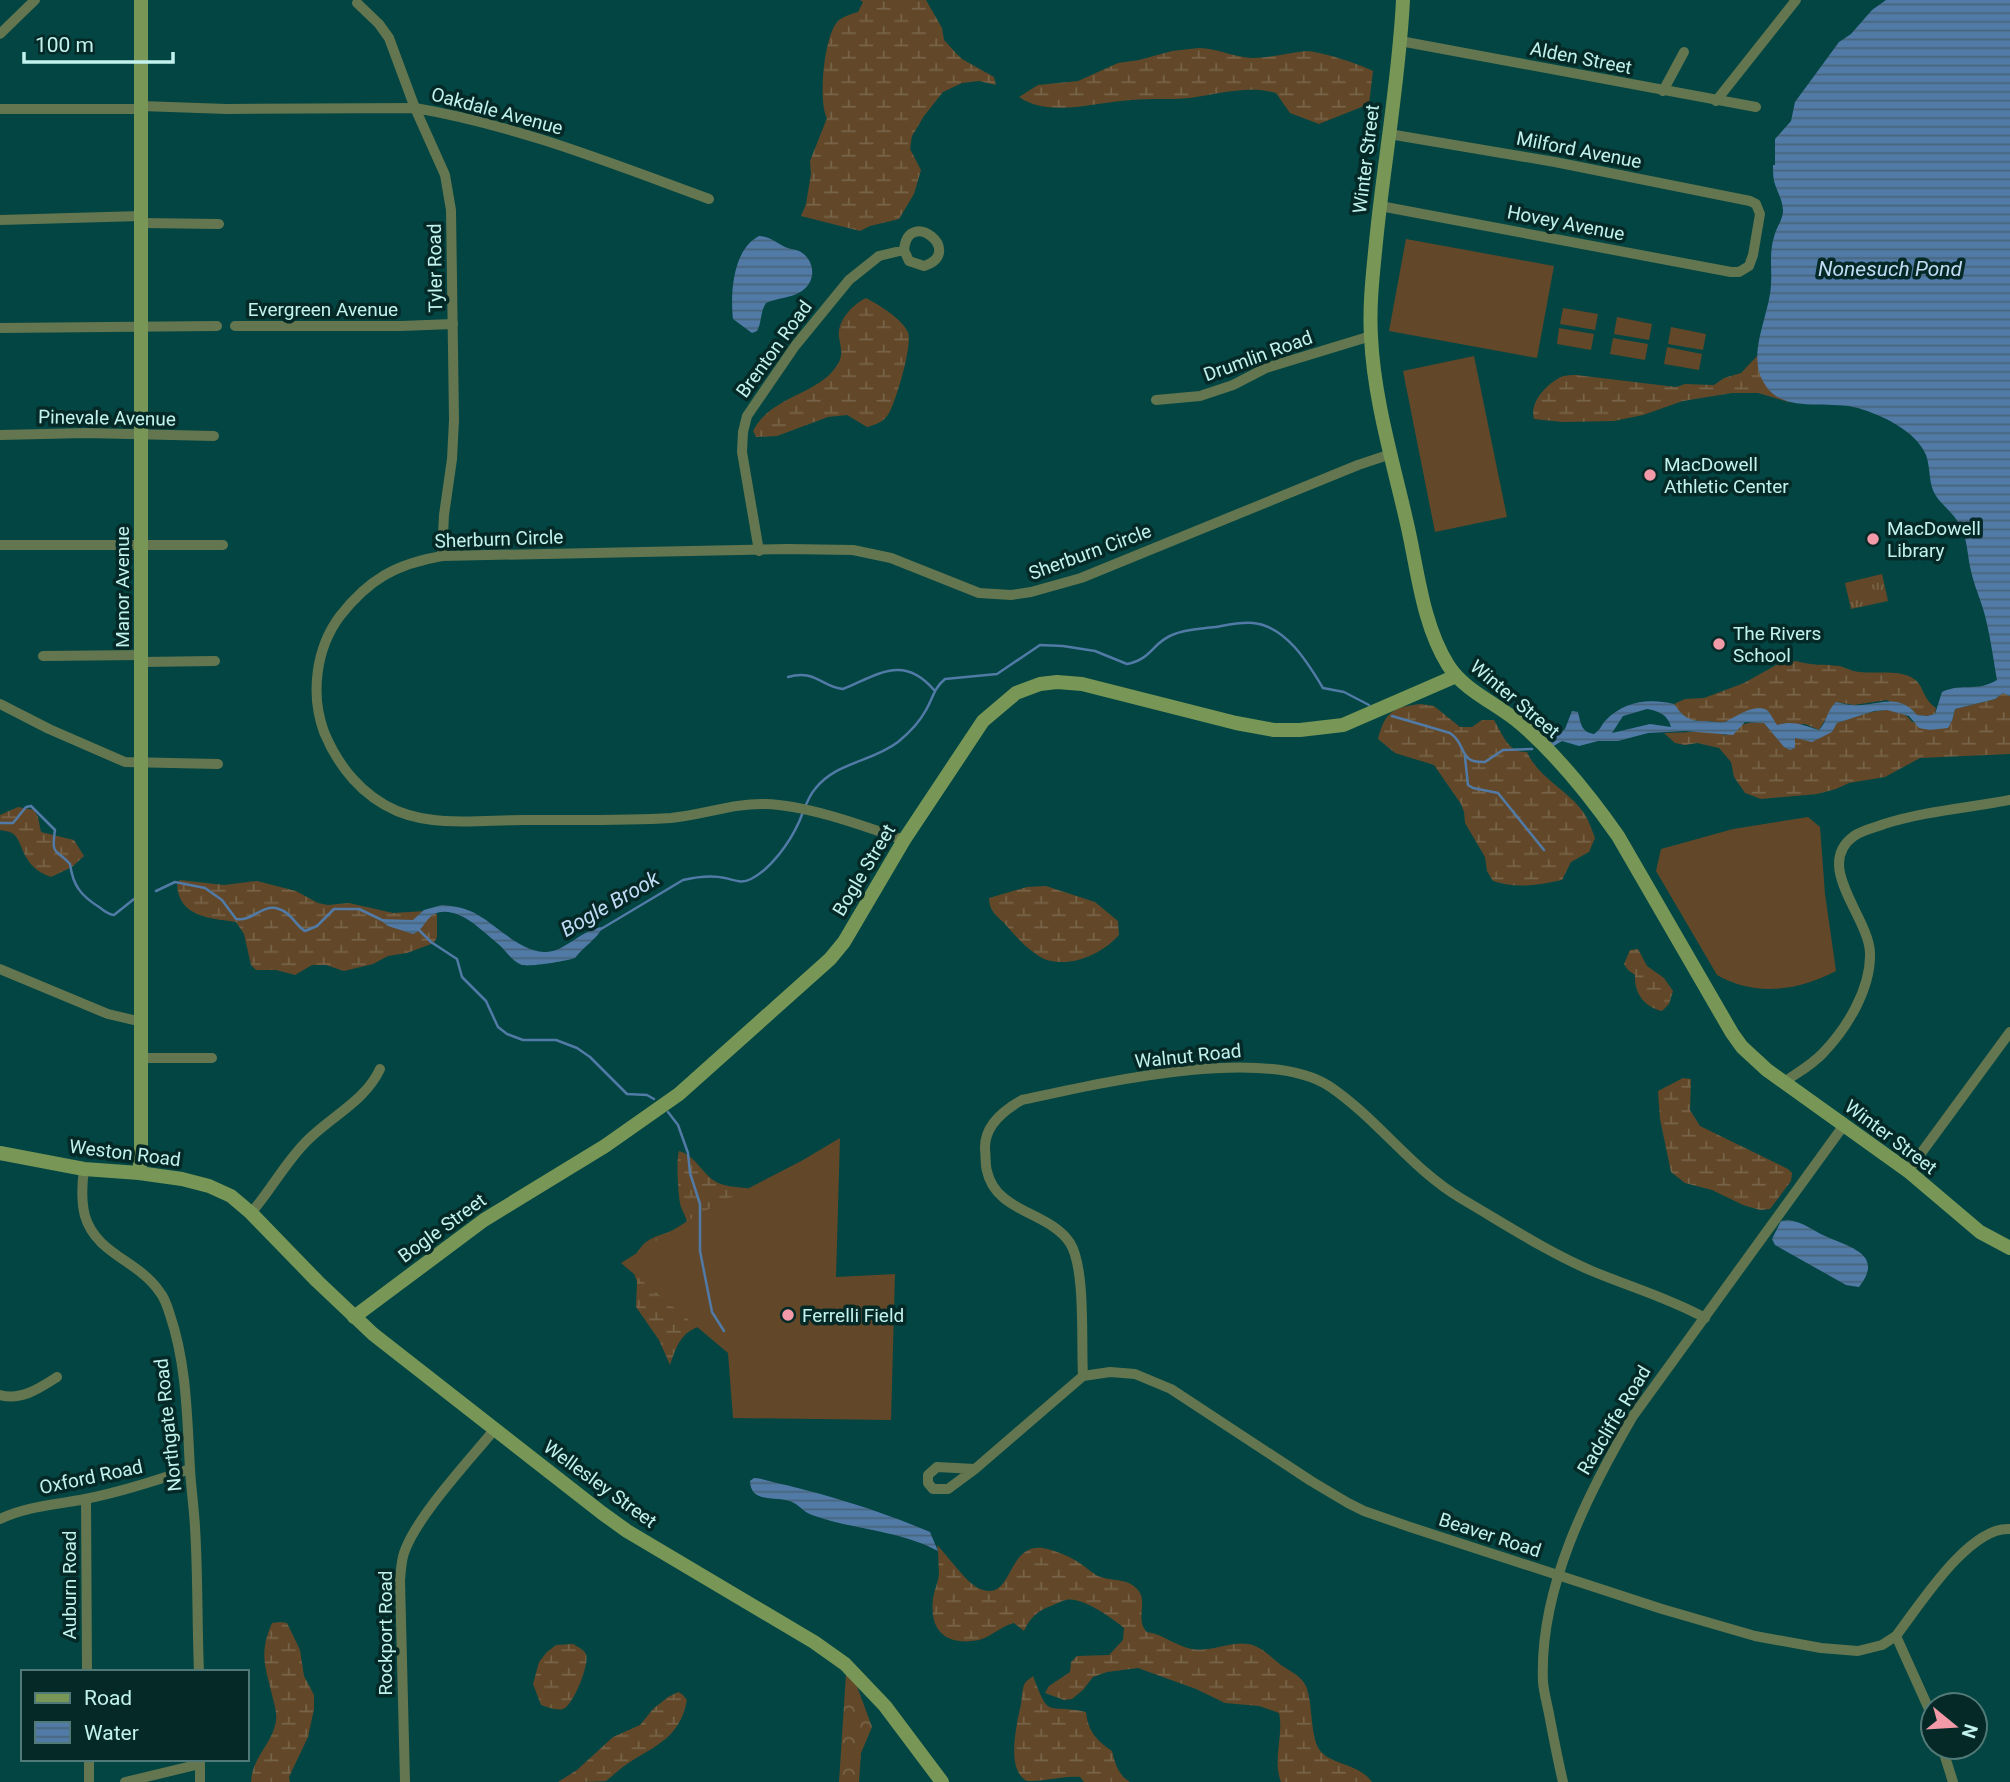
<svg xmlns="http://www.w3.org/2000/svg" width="2010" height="1782" font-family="Roboto,sans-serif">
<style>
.grass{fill:url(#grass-tufts)}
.wetland{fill:url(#wetland-marsh)}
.park{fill:url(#park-crowns)}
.pitch{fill:#624829}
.water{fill:url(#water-rules);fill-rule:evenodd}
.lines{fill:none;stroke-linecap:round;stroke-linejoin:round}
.stream{stroke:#517ba6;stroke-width:2.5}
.street{stroke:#63764f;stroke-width:10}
.secondary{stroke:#789656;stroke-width:14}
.poi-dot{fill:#f39aa8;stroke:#052927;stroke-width:2.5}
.labels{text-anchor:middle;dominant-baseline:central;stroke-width:7;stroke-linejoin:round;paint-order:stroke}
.street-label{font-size:19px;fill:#c2f2ee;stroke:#052927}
.poi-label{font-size:19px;fill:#c2f2ee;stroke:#052927;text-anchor:start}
.water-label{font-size:21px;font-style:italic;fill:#c2dbf5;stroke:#052927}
</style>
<defs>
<pattern id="grass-tufts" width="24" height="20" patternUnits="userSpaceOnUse" patternTransform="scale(1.75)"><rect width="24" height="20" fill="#624829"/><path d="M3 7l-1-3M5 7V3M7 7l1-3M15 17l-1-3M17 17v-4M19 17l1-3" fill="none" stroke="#776348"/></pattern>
<pattern id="wetland-marsh" width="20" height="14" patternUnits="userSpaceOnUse" patternTransform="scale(1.75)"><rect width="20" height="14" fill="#624829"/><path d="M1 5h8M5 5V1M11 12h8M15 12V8" fill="none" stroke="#776348"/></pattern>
<pattern id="park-crowns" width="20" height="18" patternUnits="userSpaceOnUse" patternTransform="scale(1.75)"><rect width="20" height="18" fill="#624829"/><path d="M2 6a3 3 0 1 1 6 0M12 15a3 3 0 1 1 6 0" fill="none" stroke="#776348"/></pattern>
<pattern id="water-rules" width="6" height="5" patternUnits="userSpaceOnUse" patternTransform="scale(1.75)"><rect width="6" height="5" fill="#517ba6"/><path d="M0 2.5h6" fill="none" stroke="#47647b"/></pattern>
</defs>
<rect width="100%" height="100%" fill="#034542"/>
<polygon class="grass" points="1882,574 1888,601 1851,609 1845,583"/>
<g class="wetland">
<path d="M860,0h66l16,28 2,12 12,13 6,6 32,18 2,8 -17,-4 -17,2 -19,9 -19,24 -12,20 -2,13 11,21 -7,24 -15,25 -29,7 -10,5 -59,-15 5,-12 5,-30 -1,-13 17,-43c-9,-17 -3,-83 11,-97 6,-5 13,-7 20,-9l5,-10z"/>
<path d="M1199,48c18,0 34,9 53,10 18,0 35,-5 54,-7 13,0 54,13 67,20l-4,33 -50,20 -29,-11 -14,-20c-28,-8 -57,1 -86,5 -19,2 -39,0 -59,2 -34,2 -82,18 -112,-3l19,-12 40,-4 40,-18 21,-3 33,-9z"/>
<path d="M866,298c13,7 35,20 42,34 5,12 -12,69 -19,81 -4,8 -13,12 -22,14l-20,-12 -19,2 -51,19 -21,1 -3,-6c18,-35 63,-36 82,-63 9,-11 6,-19 4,-31 -2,-16 13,-32 27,-39z"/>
<path d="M1758,355c2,27 10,38 34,48l-34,-10h-26l-49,8 -40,14 -29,6 -51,1 -29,-3c-5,-16 12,-34 25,-41 5,-3 12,-3 17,-3l100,12 9,-3 29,1 10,-7 17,-5z"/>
<path d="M1796,661c16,5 28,3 43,5 8,2 14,6 21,6 17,2 40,-3 54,7 11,8 7,18 22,29l-1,6 -8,2 -10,-1 -30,-15 -33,5 -18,-3 -17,28 -14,-6 -28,2 -10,-15c-19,-2 -26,6 -43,11 -6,1 -11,-1 -17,-1 -18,0 -23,-1 -33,-17l11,-5 19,-1 40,-15 34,-19z"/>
<path d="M2003,693l7,3v58l-90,4 -35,19 -36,6 -13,6 -19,5 -56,5 -16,-6 -11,-16 -3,-15 -12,-14 -22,-5 -12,2 -10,-2 -11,-10c21,0 40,-4 62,2 15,-10 18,-14 38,-12l14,16 15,3 2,-4c17,1 32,1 42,-15 21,-7 60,-25 75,-1l40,-1 3,-12 40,-10z"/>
<path d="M1421,704l13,2 26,21h12l10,-7h12c9,15 14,33 33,32 11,25 37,36 53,56 8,9 11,20 15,30l-6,14 -18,10 -9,18c-24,5 -46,9 -69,1l-6,-10 -2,-14 -20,-34 -1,-11 -3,-8 -27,-39 -39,-12 -17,-14c7,-28 16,-32 43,-35z"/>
<path d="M18,807l16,3 4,7 3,15 33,8 10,16 -12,11 -21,10c-32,-11 -26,-36 -39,-44 -4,-2 -8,-2 -12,-3v-15z"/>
<path d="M180,880l44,5 33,-4 39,10 22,12 10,2 21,-2 44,10 32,-2 12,3v23l-3,6 -27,10 -19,3 -15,8 -29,7 -18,-6h-14l-17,10 -19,-5h-20l-5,-5 -7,-31 -8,-12c-25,-4 -58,-4 -59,-39z"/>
<path d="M1046,886l49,16 23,19 1,14c-16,18 -44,31 -68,26 -16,-3 -36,-25 -46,-37 -9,-9 -16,-13 -16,-26l38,-11z"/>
<path d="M1638,949l9,17 17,12 9,13 -4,13 -7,7c-18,-4 -28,-18 -27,-36l-7,-5 -4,-6 6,-14z"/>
<polygon points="1683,1078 1691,1079 1690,1110 1700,1126 1788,1169 1792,1173 1791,1181 1770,1209 1760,1210 1743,1205 1712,1190 1685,1183 1671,1172 1660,1119 1658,1091"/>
<path d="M679,1151c15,4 22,20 34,29 11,8 24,6 38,9l-39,134c-28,6 -33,15 -42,42l-11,-25 -23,-33 1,-25 -6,-18c17,-36 28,-22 56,-42 -1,-5 -4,-10 -6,-15 -3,-9 -5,-48 -2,-56z"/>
<path d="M937,1545c10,10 29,37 41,43 36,17 27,-45 65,-40 11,2 26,8 35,14 7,4 11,9 18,13 13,7 29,2 40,13 14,12 -2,31 11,44 16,2 28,14 45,17 21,4 43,-11 63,-3 10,4 18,13 26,19 9,6 20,11 25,21 7,18 4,48 13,63 10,16 40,14 53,33h-91c-9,-23 3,-45 -2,-69l-20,-7 -34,-3 -29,-14 -58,-21 -31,4 -14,5 -10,13 -11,9 -8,1 -19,-7 4,-7 21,-14 1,-10 6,-6 32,-1 14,-15 1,-12c-11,-9 -42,-32 -58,-28 -5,1 -10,4 -15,6 -13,4 -22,13 -27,25l-10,-8c-13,3 -23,14 -35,17 -31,6 -50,-7 -46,-41 1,-9 6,-18 6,-27 -1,-9 0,-18 -2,-27z"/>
<path d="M280,1622l7,1 13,27 4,26 10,19v14l-6,28 -19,40 1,5h-39c1,-25 22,-39 25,-61 1,-7 -1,-15 -3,-22 -7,-31 -15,-44 -1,-76z"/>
<path d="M573,1644c5,3 10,5 13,10 4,10 -13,52 -23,55 -7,2 -15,-2 -22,-4l-8,-21 6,-22 8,-10 9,-7z"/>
<path d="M1033,1676c17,45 13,27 53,36 2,19 10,28 26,39 3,12 6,24 18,31h-46l-4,-5c-16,-2 -36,5 -53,4 -22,-11 -10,-58 -6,-77 1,-6 1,-16 4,-21 1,-2 7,-6 8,-7z"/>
<path d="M678,1692l4,2 5,6c-7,38 -31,45 -60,64 -8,5 -14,12 -21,17 -7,1 -39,1 -48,1l19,-12 36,-33 27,-12 13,-16 15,-12z"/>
</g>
<polygon class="park" points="847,1659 872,1727 861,1753 859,1782 839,1782"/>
<g class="pitch">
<polygon points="1406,239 1554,266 1537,358 1389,331"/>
<polygon points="1563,308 1598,314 1595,330 1560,324"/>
<polygon points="1617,317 1652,324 1649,340 1614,334"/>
<polygon points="1671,327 1706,334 1703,350 1668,344"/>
<polygon points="1559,328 1594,334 1591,350 1557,344"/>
<polygon points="1613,338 1648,344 1645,360 1610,354"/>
<polygon points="1667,347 1702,354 1699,370 1664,364"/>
<polygon points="1474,356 1507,517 1435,532 1403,371"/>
<path d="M1808,817l12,10 5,67 11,77c-39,20 -80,26 -119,4l-61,-104 5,-22 72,-20z"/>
<polygon points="840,1138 836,1277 895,1274 891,1420 733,1418 728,1353 621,1263 697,1215 803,1160"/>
</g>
<g class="water">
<path d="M1886,0h124v696l-7,-3 -8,6 -40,10 -3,12 -4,7 -18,2 -11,-2 -10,-12 -22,-6 -13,1 -37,12 -5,9 -20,10 -17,-4v10l-5,2 -6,-3 -20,-24 -19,-1 -12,13 -48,-4 -37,2 -30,8h-20l-19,5 -17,-5 -10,6 -3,-5 16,-13 7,-18 6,1c3,12 3,20 16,22 6,-4 7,-8 11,-13 19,-20 44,-23 69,-17 9,13 16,18 31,17 8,0 15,3 22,0 10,-5 30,-19 41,-10 3,3 6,10 9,14 16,-5 26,0 42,5 8,-8 8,-20 17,-28 6,1 12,3 17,3 24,2 44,-14 64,10l10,1 8,-2 7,-22c22,-10 33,1 55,-12 -4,-23 -7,-46 -13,-68 -4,-14 -10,-27 -13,-41 -4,-16 -3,-31 -11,-46 -6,-11 -17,-19 -24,-29 -8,-12 -5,-27 -10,-41 -10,-24 -44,-40 -68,-47 -30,-9 -76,7 -94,-25 -18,-29 6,-68 7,-99 1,-16 -2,-31 3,-47 2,-9 8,-16 9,-25 0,-12 -6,-20 -9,-31 -1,-5 -1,-10 -1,-16h2v-26l16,-18 4,-19 44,-60 12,-8 21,-24zM1647,709c12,2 21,6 24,18l-21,-3 -38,9 11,-17z"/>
<path d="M759,236c11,1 15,5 24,10 5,3 11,3 16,5 16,8 18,30 3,40 -10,7 -25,7 -36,12 -6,9 -4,19 -9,28l-5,2 -19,-14c-3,-26 0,-70 26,-83z"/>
<path d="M442,905c12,1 25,3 36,10 21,12 40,35 66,37 21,1 37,-23 59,-25 -7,13 -19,19 -28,31 -8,3 -45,9 -53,7 -11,-4 -16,-15 -25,-22 -14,-11 -34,-33 -55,-31 -16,1 -16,17 -29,22l-25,-8 -9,-7 34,1 11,-10z"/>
<path d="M1788,1220c15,2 24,10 37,16 24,11 60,18 34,51l-13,-2 -71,-40 -3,-6 9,-18z"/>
<path d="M754,1478c12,1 21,5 32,7 49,12 97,27 144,47l8,19c-39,-21 -85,-21 -126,-36 -8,-3 -11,-8 -18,-12 -15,-9 -43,3 -44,-22z"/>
</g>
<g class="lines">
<g class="stream">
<path d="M788,677c27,-8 34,10 55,12 35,-14 60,-35 91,1"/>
<path d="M1392,716l58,17c18,12 7,30 35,29l18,-12 29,-1"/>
<polyline points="1465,757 1468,785 1473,788 1498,793 1544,850"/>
<path d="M0,823h13l13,-16 5,-1 24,24c-4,27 1,18 15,34 3,21 10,31 29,43 6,4 8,7 15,8l20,-16"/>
<path d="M156,891l19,-9 30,6 17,12 14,19c17,3 26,-16 43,-10 13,4 16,16 26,22l12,-5 17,-17h25l23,11"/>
<polyline points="418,929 431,942 457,959 462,977 486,1001 498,1027 507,1034 523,1040 556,1040 577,1048 590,1057 627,1094 647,1095 654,1099"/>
<path d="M601,929l82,-49c13,-3 29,-5 42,-2 10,2 16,6 26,1 20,-10 39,-37 48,-57 5,-11 8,-24 16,-33 21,-27 57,-27 83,-47 11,-9 21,-19 28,-32 7,-12 8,-22 19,-31l52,-5 43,-29 23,1 32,5 32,13c25,-5 25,-21 45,-29 13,-6 28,-6 43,-8 12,-2 25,-5 38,-4 33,3 55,40 70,65l21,4 25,13"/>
<polyline points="668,1112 678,1125 688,1153 690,1173 700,1204 700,1251 712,1312 724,1331"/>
</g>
<g class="street">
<polyline points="357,3 379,24 389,38 415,108 445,175 451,210 454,420 452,459 444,515 442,556"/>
<polyline points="0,34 35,0"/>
<polyline points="1400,41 1756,107"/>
<polyline points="1663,91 1684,52"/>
<polyline points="1716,101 1796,0"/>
<path d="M141,106l86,3 188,-1c101,17 198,56 294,91"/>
<polyline points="0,109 141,109"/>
<polyline points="1380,206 1731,272 1739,272 1749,266 1753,255 1760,214 1756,204 1750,201 1555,162 1389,134"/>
<polyline points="0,220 141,216"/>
<polyline points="141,223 219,224"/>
<polyline points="235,326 401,326 453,324"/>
<polyline points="0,328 217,326"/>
<polyline points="1156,400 1200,396 1233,385 1266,368 1371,336"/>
<polyline points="0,435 86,433 214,436"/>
<polyline points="0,545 223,545"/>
<path d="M759,551l-17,-99 1,-20 4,-16 48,-70 54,-66 30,-24 25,-6 5,11 15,5c42,-14 -16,-60 -20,-16"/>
<polyline points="43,656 141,655"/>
<polyline points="141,662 215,661"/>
<polyline points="0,704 49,729 125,762 218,764"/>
<path d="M904,840c-40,-14 -97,-35 -139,-36 -31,-1 -62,11 -94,14 -49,3 -99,2 -148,2 -41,0 -87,7 -126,-9 -35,-15 -59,-45 -73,-79 -14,-38 -8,-84 16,-116 29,-37 56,-52 102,-60l345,-7 66,1 38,8 88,35 32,2 20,-3 50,-14 277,-113 33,-11"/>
<polyline points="0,969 108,1014 142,1022"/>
<polyline points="142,1058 212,1058"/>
<path d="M1784,1082c13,-9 28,-17 39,-29 24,-25 48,-64 47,-100 -1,-36 -57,-88 -16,-117 9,-6 20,-8 30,-12 42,-13 83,-16 126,-24"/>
<path d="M84,1169c-2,15 -3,32 1,47 11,38 54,45 74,75 5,6 9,17 11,24 17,50 17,103 20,154 1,19 4,39 5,58 3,48 2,97 4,145"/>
<polyline points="1908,1171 2010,1032"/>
<path d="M251,1213c19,-22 33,-48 53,-69 24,-26 61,-42 76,-75"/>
<path d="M1083,1376c-2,-32 3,-108 -13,-133 -21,-32 -74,-30 -83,-72 -2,-7 -1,-15 -2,-22 -1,-23 19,-39 37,-49 74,-16 242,-56 307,-14 49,33 82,83 133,113 43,25 85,53 130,72 38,16 77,27 113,47"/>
<path d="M0,1395c21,6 40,-7 57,-18"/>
<path d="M975,1469l-38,-2 -9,8v8l5,6h15l27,-20 108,-93 27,-4 25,2 36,15 140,92 37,22 16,8 46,16 252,82 93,27 66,12 37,3 24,-6 14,-9c23,-30 73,-110 114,-107"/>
<polyline points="86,1499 87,1672"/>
<path d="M0,1519c27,-13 55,-14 85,-20 36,-7 70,-18 105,-30"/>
<polyline points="1896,1636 1933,1718"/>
<polyline points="1942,1747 1953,1782"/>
<polyline points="89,1759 89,1782"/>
<polyline points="200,1760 200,1782"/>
<polyline points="125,1782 200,1764"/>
<path d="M405,1782l-5,-202c1,-9 1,-18 4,-27 12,-36 65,-92 90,-123"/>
<path d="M1563,1782c-5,-21 -9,-42 -13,-63 -2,-12 -6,-25 -7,-37 -4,-93 44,-187 90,-266l211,-291"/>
</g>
<g class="secondary">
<path d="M1403,0c-4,81 -19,161 -27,242 -3,31 -7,63 -5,95 3,64 23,128 37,191 10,45 15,97 40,137 16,26 50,39 73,59 37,32 69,72 97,112l114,197 10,14 25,23 141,101 72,61 30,16"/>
<polyline points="0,1153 84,1169 139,1173 182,1179 209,1186 231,1196 251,1213 317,1281 373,1334 602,1513 627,1531 814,1642 845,1664 885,1706 942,1782"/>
<polyline points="139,1173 141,1156 141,0"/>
<polyline points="354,1317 484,1220 605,1146 679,1094 830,959 844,942 904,840 983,721 1016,693 1040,684 1057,682 1082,684 1236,723 1274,730 1300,730 1343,725 1456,676"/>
</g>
</g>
<g class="poi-dot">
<circle cx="1650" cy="475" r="7"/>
<circle cx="1873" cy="539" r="7"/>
<circle cx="1719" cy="644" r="7"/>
<circle cx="788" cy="1315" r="7"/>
</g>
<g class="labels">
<g class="street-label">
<text transform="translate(1581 58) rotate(11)">Alden Street</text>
<text transform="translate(497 111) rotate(15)">Oakdale Avenue</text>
<text transform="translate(1579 150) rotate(11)">Milford Avenue</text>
<text transform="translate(1366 159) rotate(-83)">Winter Street</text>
<text transform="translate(1566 223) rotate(11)">Hovey Avenue</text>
<text transform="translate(435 268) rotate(-91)">Tyler Road</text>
<text x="323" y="309">Evergreen Avenue</text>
<text transform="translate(774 349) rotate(-54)">Brenton Road</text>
<text transform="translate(1258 356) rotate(-20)">Drumlin Road</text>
<text transform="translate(107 418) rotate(1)">Pinevale Avenue</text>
<text transform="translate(499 539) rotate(-2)">Sherburn Circle</text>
<text transform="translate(1090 552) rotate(-20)">Sherburn Circle</text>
<text transform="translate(122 587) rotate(-90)">Manor Avenue</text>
<text transform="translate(1515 699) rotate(40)">Winter Street</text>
<text transform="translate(864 870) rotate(-59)">Bogle Street</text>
<text transform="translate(1188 1056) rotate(-6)">Walnut Road</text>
<text transform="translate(1891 1137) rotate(37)">Winter Street</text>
<text transform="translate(125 1153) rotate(7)">Weston Road</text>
<text transform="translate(442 1228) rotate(-36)">Bogle Street</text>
<text transform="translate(1614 1420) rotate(-59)">Radcliffe Road</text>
<text transform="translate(168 1425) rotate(-96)">Northgate Road</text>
<text transform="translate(91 1477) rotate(-12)">Oxford Road</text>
<text transform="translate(600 1484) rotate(36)">Wellesley Street</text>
<text transform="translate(1490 1535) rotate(18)">Beaver Road</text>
<text transform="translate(69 1585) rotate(-90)">Auburn Road</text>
<text transform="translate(385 1633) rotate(-90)">Rockport Road</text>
</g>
<g class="poi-label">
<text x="1664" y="464">MacDowell<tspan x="1664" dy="22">Athletic Center</tspan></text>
<text x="1887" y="528">MacDowell<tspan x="1887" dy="22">Library</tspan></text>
<text x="1733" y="633">The Rivers<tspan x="1733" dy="22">School</tspan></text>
<text x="802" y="1315">Ferrelli Field</text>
</g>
<g class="water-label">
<text x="1890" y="269">Nonesuch Pond</text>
<text transform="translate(610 904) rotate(-30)">Bogle Brook</text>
</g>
</g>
<rect x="21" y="1670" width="228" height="91" fill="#052927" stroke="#517977" stroke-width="2"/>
<rect x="35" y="1693" width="35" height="10" fill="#789656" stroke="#517977" stroke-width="2"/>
<text x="84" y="1705" font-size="21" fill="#c2f2ee">Road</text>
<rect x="35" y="1722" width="35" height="21" fill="url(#water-rules)" stroke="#517977" stroke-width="2"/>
<text x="84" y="1740" font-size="21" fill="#c2f2ee">Water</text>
<g transform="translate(1954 1726) rotate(108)"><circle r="33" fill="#052927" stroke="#517977" stroke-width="2"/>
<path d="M0-5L12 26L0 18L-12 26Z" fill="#f39aa8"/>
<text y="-10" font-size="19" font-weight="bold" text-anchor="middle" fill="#c2f2ee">N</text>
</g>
<path d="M24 52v10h149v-10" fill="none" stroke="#c2f2ee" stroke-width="3.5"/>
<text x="35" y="52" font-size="21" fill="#c2f2ee" stroke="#052927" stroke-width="5" paint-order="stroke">100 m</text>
</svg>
